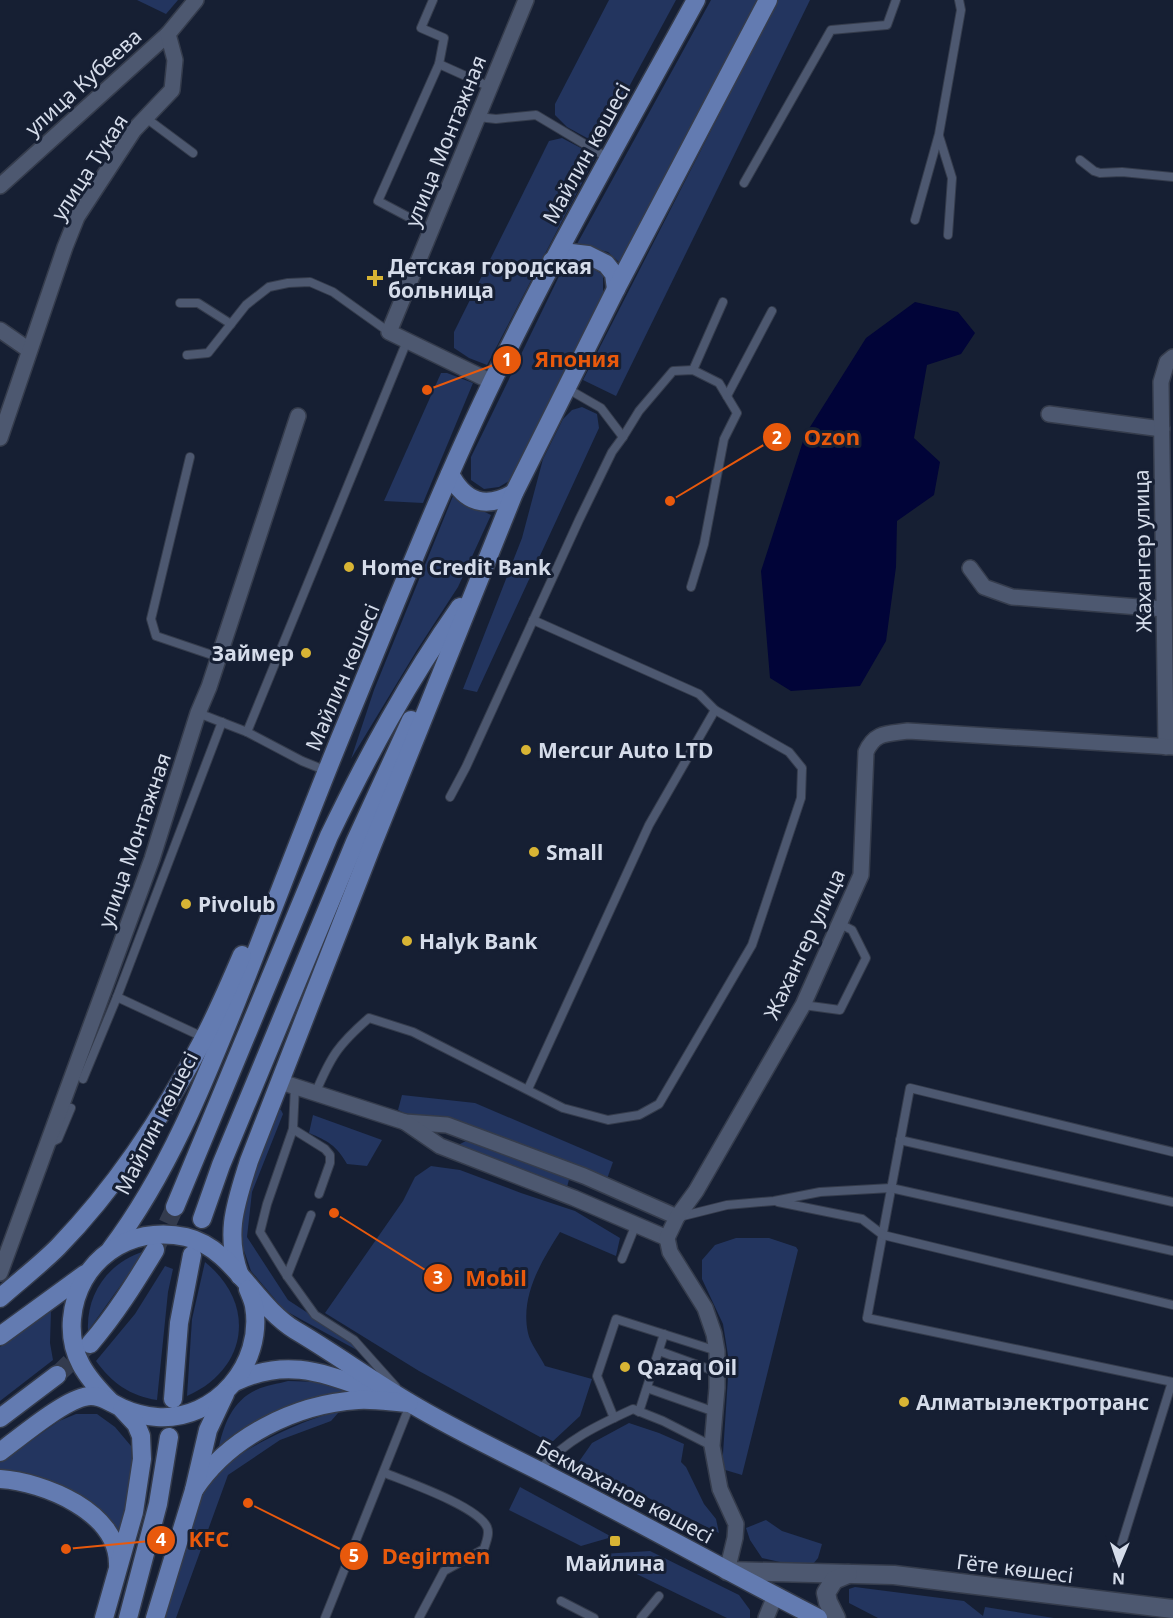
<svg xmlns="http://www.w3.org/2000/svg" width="1173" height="1618" font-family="'Noto Sans',sans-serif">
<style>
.green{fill:#23355f}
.water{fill:#010438}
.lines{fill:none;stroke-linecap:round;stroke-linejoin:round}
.primary-tunnel{stroke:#333b4e;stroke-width:18;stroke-dasharray:18 9;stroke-linecap:butt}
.lane-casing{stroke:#353c4c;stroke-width:10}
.street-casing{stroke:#353c4c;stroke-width:18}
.secondary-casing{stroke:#353c4c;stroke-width:21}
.primary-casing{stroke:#353c4c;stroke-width:21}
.lane{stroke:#4d5870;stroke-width:8}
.street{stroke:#4d5870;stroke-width:15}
.secondary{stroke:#4d5870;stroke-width:18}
.primary{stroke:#637bb1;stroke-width:18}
.poi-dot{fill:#d8b434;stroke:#161f33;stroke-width:2}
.labels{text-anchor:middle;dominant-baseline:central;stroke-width:6;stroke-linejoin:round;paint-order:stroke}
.street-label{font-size:21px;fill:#d5dcea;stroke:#161f33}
.poi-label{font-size:21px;font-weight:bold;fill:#d5dcea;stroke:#161f33;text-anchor:start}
.leader{fill:none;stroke:#e8590c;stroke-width:2}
.callout-dot{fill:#e8590c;stroke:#161f33;stroke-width:2}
.mark-label{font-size:18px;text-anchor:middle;font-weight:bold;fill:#fff}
.callout-label{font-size:22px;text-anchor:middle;font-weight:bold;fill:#e8590c;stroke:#161f33;stroke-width:6;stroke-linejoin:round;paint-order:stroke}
</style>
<rect width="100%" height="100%" fill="#161f33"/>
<g class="green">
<polygon points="137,0 178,0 166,14"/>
<polygon points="609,0 676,0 598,144 567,127 555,115 555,104"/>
<polygon points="711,0 758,0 621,264 608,252 577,244"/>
<polygon points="778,0 810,0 616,396 583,380"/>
<polygon points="562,138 596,156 487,365 469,358 454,348 454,332 549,141"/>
<polygon points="565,264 586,264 603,275 603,304 509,481 499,487 484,489 471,480 471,457"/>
<polygon points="441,373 447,373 473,383 423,503 384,501"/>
<polygon points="582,407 597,414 599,428 477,692 463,689 522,538 543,459 563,419 572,410"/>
<polygon points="453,496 491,515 458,587 417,650 351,759 374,690"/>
<polygon points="402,1095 475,1103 613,1162 607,1179 412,1117 398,1110"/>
<polygon points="277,1109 281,1110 283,1114 252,1192 247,1237 288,1300 366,1351 364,1354 284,1310 251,1271 240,1239 244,1191"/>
<path d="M313,1115l69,25 -15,26 -20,-2c-11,-19 -19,-23 -38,-31z"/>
<polygon points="470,1139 570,1176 567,1187 456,1146"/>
<path d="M431,1166l29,4 61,23 54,18 45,27 -4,18 -56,-24c-19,30 -40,64 -32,101 2,10 12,23 17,33l47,13 -12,37 -29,27 -132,-72 -94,-58 78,-112 12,-24z"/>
<polygon points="736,1238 769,1238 796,1247 798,1250 742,1475 722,1469 729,1362 723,1324 702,1279 702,1260 715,1245"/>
<path d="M145,1251l-57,80c-2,-38 21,-69 57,-80z"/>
<path d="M205,1262c52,42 43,107 -18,134l5,-77z"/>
<path d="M165,1266l8,3 -5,23 -11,108c-27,-4 -45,-17 -61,-39l39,-47z"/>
<polygon points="51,1311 50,1343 53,1360 0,1401 0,1347"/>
<path d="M288,1381l33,1 35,12 -138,57c5,-25 14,-50 38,-61 10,-5 22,-6 32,-9z"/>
<path d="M339,1412l-8,9 -51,19 -52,35 -52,143h-12c9,-28 18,-55 26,-83 6,-20 10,-43 24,-60 18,-22 97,-60 125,-63z"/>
<polygon points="76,1414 97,1414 115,1427 131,1446 133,1472 120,1538 111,1523 0,1473 0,1462 59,1421"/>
<polygon points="629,1423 659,1433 684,1444 681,1462 686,1467 704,1504 716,1519 719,1533 578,1463 592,1443"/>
<polygon points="520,1487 612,1537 581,1546 509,1510"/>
<polygon points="766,1520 782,1531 822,1544 818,1558 813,1564 789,1564 762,1558 750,1540 746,1528"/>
<polygon points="650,1551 739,1595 750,1610 750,1618 727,1618 612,1562 602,1554"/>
<polygon points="855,1587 964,1601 983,1616 985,1607 1054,1618 878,1618 849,1603 849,1589"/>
</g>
<polygon class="water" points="915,302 958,312 975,333 961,354 927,365 914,438 940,462 934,495 897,521 896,567 886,641 860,686 791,691 770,678 761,571 805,435 866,338"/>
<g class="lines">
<g class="primary-tunnel">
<polyline points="156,1248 175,1207"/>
<polyline points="57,1375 86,1347"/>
</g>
<g class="lane-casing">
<g id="lane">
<polyline points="433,0 421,28 444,38 439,64"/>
<polyline points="478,117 496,119 536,115 608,158"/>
<polyline points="146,118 193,153"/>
<polyline points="939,136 952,178 948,235"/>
<polyline points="1080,160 1094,171 1100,173 1122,172 1173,177"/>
<polyline points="744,183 831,30 887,25 896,0"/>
<polyline points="915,220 939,134 961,10 959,0"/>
<polyline points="416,221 378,201 439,64 490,87"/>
<polyline points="180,303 198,303 231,324"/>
<polyline points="187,355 208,353 246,305 269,287 288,283 310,282 333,292 389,332"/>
<polyline points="693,370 723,302"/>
<polyline points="727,396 772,311"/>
<polyline points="623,437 639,411 673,371 693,370 719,383 737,413 724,439 704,544 691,587"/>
<polyline points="190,457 151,619 156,636 218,657"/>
<polyline points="198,713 247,732 302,761 327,771"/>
<polyline points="247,732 407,341"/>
<polyline points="450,797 466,767 579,520 612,452 623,437 601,408 568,389"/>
<polyline points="117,997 205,1038"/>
<polyline points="803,1005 840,1010 866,958 852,930 840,924"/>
<polyline points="83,1079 117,997 222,722"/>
<polyline points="295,1086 293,1129 267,1204 260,1232 287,1276 315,1315 354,1340 396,1387"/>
<polyline points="528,1089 649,825 715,710 699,694 533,620"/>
<path d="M315,1094c16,-38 23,-49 54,-76l44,14 150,76 45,12 31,-5 20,-11 93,-159 49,-147 1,-30 -13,-16 -74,-42"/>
<polyline points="293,1129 325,1149 330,1155 330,1163 319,1194"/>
<polyline points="900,1140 1173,1202"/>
<polyline points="48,1144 58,1139 71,1108"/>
<polyline points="1173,1152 910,1088 867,1318 1173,1382"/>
<polyline points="778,1202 862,1219 883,1235 1173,1305"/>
<polyline points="679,1217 727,1205 774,1201 820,1192 891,1188 1173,1251"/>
<polyline points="622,1259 636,1224"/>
<polyline points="287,1276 311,1215"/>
<polyline points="659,1351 717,1372"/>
<polyline points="647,1388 715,1412"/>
<polyline points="639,1412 664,1334"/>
<polyline points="614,1418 597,1376 616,1319 717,1351"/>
<path d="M539,1470c29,-31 57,-44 94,-61l30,12 49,25"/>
<path d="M385,1473c22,9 92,33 102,54 3,7 -1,15 -3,22l-40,22 -25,47"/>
<polyline points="1117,1559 1172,1382"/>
<polyline points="561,1601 594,1618"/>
<polyline points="325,1618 410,1405"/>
<polyline points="641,1618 659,1596"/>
</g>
</g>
<g class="street-casing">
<g id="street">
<polyline points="0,186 168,34"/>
<polyline points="0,330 29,350"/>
<polyline points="492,382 389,332 526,0"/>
<polyline points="1049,414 1162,429"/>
<polyline points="0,438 65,247 77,217 134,130 172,90 175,60 168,34 196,0"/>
<polyline points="970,568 984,587 1012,597 1164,609"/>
<polyline points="1166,747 1161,382 1167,362 1173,357"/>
<polyline points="281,1082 405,1122 447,1125 584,1176 677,1217"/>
<polyline points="405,1122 440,1146 574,1198 667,1238"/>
<polyline points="0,1273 152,859 198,713 209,687 298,416"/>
<path d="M727,1571l8,-33 1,-14 -16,-35 -8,-43 5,-58v-37l-3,-17 -9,-26 -35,-56 -3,-14 10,-21 19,-26 107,-186 58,-130 5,-123c9,-21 23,-18 42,-21l265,16"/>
<polyline points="766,1618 775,1596"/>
</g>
</g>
<g class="secondary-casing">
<g id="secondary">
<polyline points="727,1571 894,1575 1173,1609"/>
<polyline points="836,1618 828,1602 826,1593 834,1580 848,1574"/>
</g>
</g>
<g class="primary-casing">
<g id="primary">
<polyline points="552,261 571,253 588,255 606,264 614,274 616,289"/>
<path d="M450,474c15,29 36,35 64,19"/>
<path d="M175,1207l154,-371c39,-81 79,-155 131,-229"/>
<polyline points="202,1219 221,1165 355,842 411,720"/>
<path d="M111,1249c60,-80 96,-174 133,-266 33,-84 65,-169 99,-252 49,-118 95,-237 150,-351 63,-130 134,-254 203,-380"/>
<path d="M240,1276c-16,-43 -4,-73 9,-115l122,-313 143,-355 102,-204 152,-289"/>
<path d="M0,1298c19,-17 40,-33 58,-51 59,-61 107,-134 146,-209 14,-27 26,-55 38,-83"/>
<polyline points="0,1336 85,1274"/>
<path d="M90,1344c25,-29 45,-61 65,-94"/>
<path d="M235,1382c56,-27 94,-6 148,12"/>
<polyline points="173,1399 179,1323 192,1255"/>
<path d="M111,1402c-25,-25 -42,-47 -39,-83 5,-58 57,-95 114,-82 47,11 68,68 109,93 39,23 76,50 115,73 48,29 101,53 151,79 86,44 171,92 257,136"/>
<polyline points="0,1418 57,1375"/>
<path d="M0,1452c20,-15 62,-50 84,-55 14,-4 25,5 38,11 11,5 23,8 35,9 59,4 107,-53 97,-111 -1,-6 -4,-12 -6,-17"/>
<path d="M0,1479c44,3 119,33 118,86"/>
<path d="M194,1490c35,-53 101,-86 164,-90 17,-1 34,2 51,3"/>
<polyline points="104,1618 134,1512 142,1459 141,1436 136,1424 122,1409"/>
<polyline points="128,1618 158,1504 169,1437"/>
<polyline points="155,1618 194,1490 208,1430 225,1394"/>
</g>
</g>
<use href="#lane" class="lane"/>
<use href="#street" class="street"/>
<use href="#secondary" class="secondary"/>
<use href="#primary" class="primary"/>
</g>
<g class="poi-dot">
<path d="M372 269h6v6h6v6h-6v6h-6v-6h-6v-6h6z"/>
<circle cx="349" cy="567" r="6"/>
<circle cx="306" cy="653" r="6"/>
<circle cx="526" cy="750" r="6"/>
<circle cx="534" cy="852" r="6"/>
<circle cx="186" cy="904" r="6"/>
<circle cx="407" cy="941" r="6"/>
<circle cx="625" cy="1367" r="6"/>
<circle cx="904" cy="1402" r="6"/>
<rect x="609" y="1535" width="12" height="12" rx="3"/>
</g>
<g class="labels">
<g class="street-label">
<text transform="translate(83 82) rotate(-42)">улица Кубеева</text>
<text transform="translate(445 141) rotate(-68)">улица Монтажная</text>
<text transform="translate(586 153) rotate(-61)">Майлин көшесі</text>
<text transform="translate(89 167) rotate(-57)">улица Тукая</text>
<text transform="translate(1142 551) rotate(-91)">Жахангер улица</text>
<text transform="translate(342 677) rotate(-67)">Майлин көшесі</text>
<text transform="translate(134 840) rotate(-71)">улица Монтажная</text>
<text transform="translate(804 944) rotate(-65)">Жахангер улица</text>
<text transform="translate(156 1123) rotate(-63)">Майлин көшесі</text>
<text transform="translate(625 1491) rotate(28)">Бекмаханов көшесі</text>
<text transform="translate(1015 1568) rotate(7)">Гёте көшесі</text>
</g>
<g class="poi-label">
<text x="388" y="266">Детская городская<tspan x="388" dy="24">больница</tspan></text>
<text x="361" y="567">Home Credit Bank</text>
<text x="294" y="653" text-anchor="end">Займер</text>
<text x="538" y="750">Mercur Auto LTD</text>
<text x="546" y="852">Small</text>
<text x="198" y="904">Pivolub</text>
<text x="419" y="941">Halyk Bank</text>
<text x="637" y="1367">Qazaq Oil</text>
<text x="916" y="1402">Алматыэлектротранс</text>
<text x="615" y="1563" text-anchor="middle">Майлина</text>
</g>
</g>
<path class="leader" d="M427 390L507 360M670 501L777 437M334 1213L438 1278M66 1549L161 1540M248 1503L354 1556"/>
<g class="callout-dot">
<circle cx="427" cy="390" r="6"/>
<circle cx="670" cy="501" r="6"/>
<circle cx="334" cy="1213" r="6"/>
<circle cx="66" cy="1549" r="6"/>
<circle cx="248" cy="1503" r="6"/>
<circle cx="507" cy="360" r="15"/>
<circle cx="777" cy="437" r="15"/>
<circle cx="438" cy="1278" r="15"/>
<circle cx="161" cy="1540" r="15"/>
<circle cx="354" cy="1556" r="15"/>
</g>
<g class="mark-label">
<text x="507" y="366">1</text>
<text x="777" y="444">2</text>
<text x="438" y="1284">3</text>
<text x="161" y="1546">4</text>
<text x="354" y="1562">5</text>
</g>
<g class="callout-label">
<text x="577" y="367">Япония</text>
<text x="832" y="445">Ozon</text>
<text x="496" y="1286">Mobil</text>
<text x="209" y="1547">KFC</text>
<text x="436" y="1564">Degirmen</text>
</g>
<g transform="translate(1119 1564) rotate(182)" stroke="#161f33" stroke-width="4.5" paint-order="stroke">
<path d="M0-4.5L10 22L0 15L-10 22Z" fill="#d5dcea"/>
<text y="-9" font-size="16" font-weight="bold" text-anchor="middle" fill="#d5dcea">N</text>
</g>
</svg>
